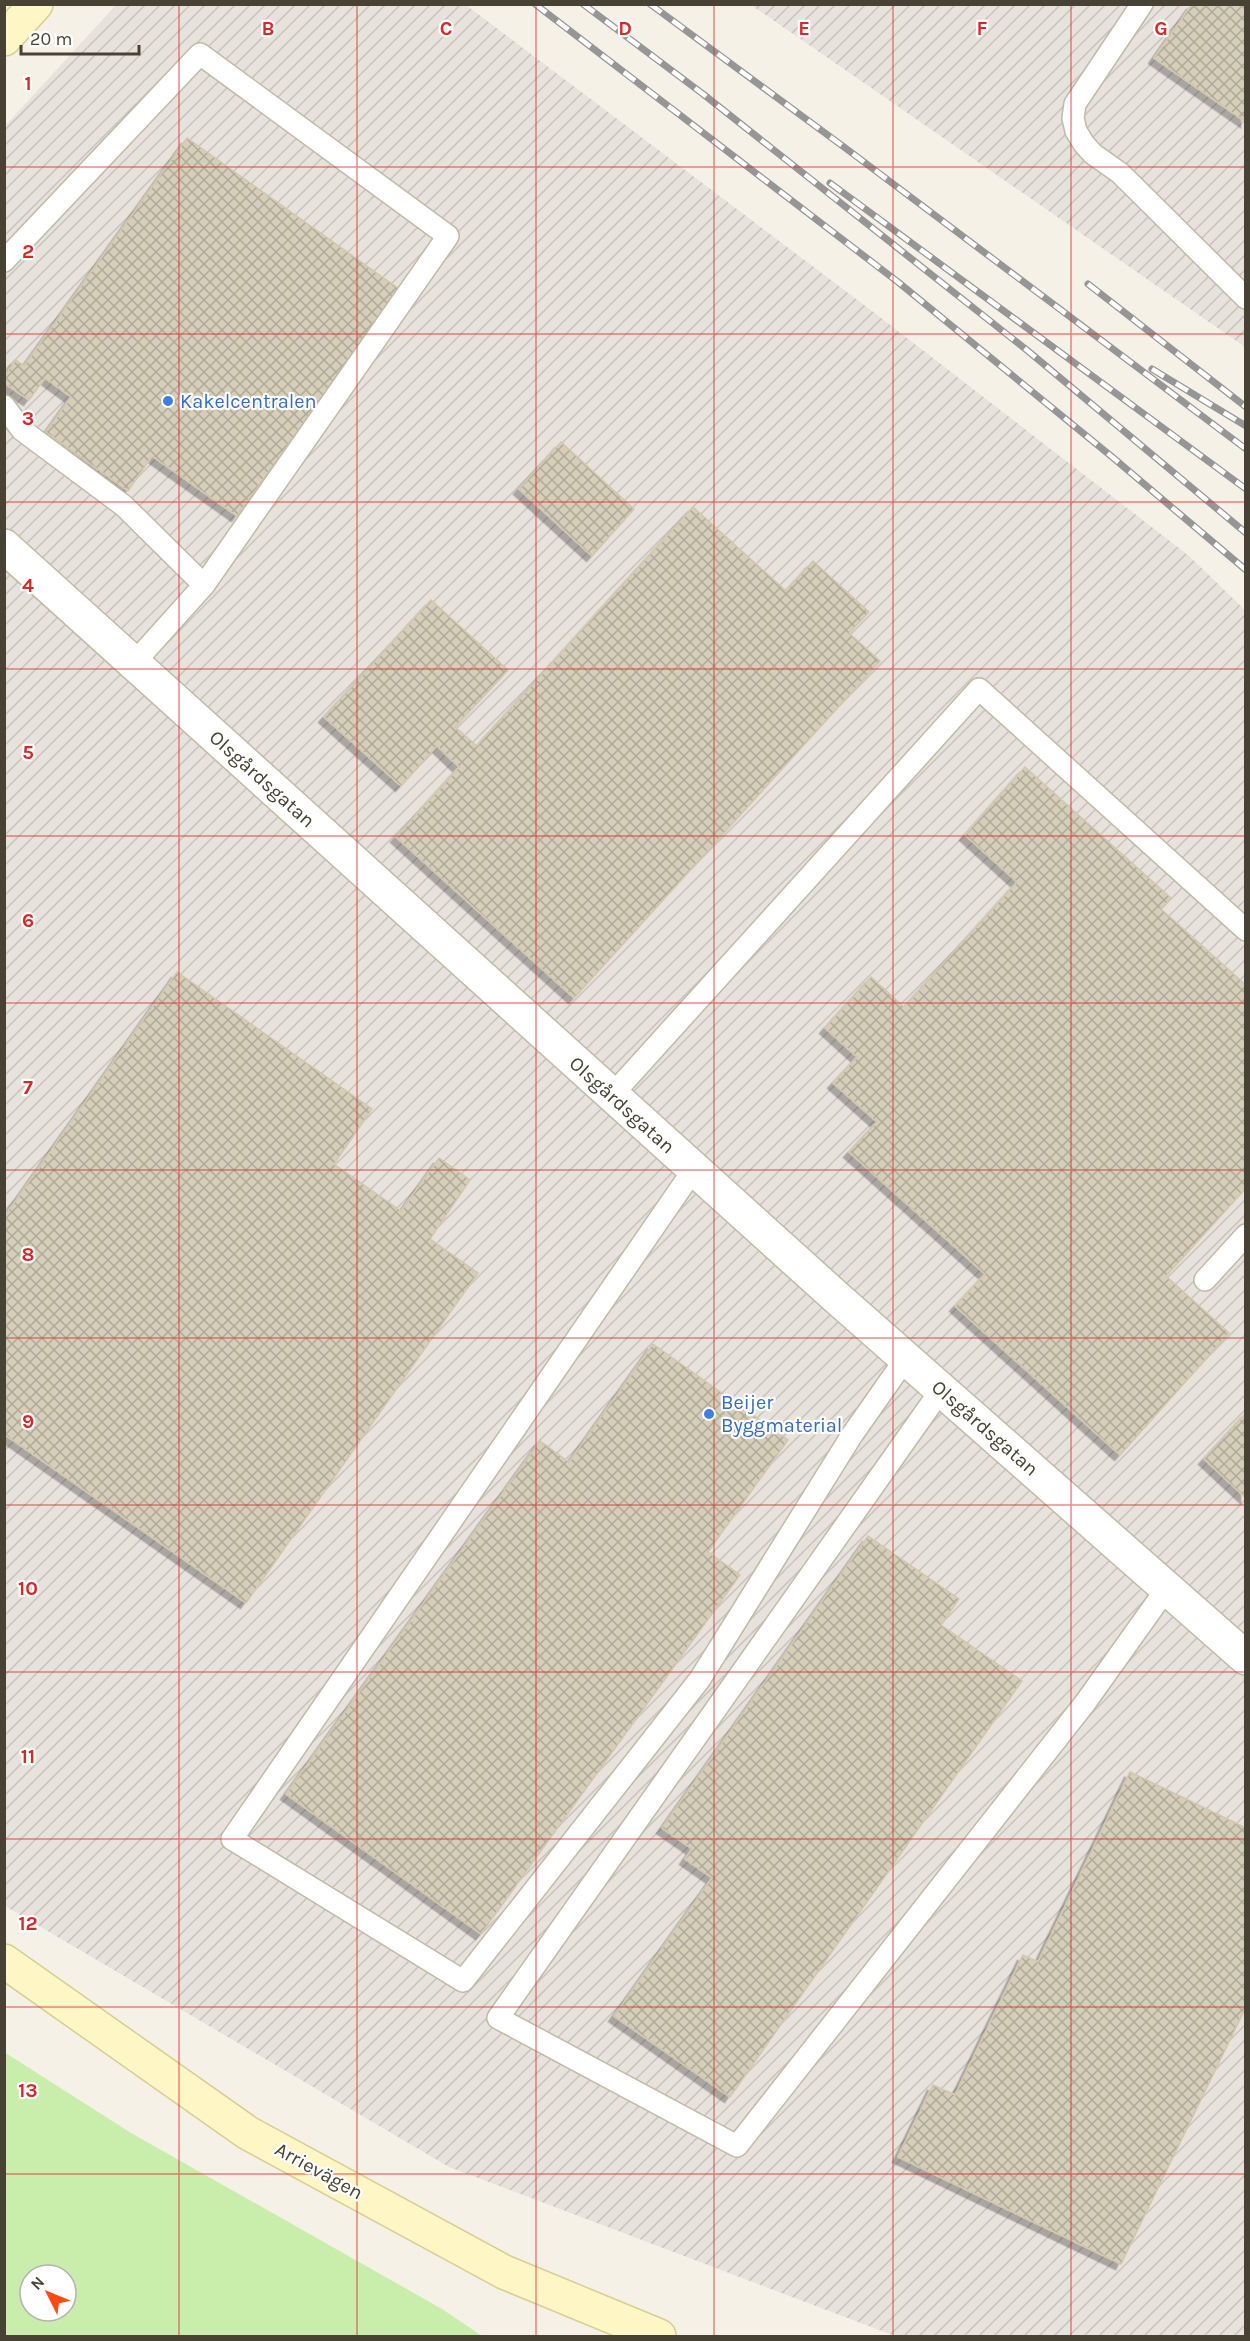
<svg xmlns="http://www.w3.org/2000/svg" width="1250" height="2341" font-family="Karla,sans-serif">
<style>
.industrial{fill:url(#industrial-furrows)}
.park{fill:#c9edaa;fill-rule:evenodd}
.building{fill:url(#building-cross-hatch);stroke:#d3c7ac;stroke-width:1.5;filter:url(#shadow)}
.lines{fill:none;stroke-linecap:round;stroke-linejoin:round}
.lane-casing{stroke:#c1baa7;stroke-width:24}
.street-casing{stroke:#c1baa7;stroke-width:36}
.secondary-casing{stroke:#d9cd91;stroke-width:36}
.lane{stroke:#fff;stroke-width:21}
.street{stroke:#fff;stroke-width:33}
.secondary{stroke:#fff6c5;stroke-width:33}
.rail-casing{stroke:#969696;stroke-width:7}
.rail{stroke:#fff;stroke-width:4.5;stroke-dasharray:14;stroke-linecap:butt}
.grid{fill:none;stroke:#d62828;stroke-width:1.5;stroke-opacity:0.55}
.shop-dot{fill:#3f7fe0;stroke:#fff;stroke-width:2}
.labels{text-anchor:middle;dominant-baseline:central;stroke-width:4.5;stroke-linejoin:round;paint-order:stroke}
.shop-label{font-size:20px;fill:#366cbe;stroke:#fff;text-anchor:start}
.street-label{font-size:20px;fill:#484234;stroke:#fff}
.grid-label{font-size:20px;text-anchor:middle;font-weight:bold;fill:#d62828;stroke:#fff;stroke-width:4.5;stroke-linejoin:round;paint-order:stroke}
</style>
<defs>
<pattern id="industrial-furrows" width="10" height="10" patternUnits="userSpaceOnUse" patternTransform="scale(1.5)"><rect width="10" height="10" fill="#e7e2db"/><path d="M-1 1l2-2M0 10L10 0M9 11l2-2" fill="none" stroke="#c8c3bd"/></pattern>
<pattern id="building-cross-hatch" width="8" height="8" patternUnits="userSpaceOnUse" patternTransform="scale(1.5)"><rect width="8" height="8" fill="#d7ceba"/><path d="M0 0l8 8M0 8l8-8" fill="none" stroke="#b0a998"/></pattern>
<filter id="shadow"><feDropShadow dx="-5.5" dy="5.5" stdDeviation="0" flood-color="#0004"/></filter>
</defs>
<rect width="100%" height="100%" fill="#f5f1e6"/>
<g class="industrial">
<polygon points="116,5 466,5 876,314 1188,555 1245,610 1245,2336 895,2336 449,2167 5,1906 4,127"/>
<polygon points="751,5 1245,5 1245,347 854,76"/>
</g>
<path class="park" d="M4,2052l127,81 311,176 40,27h-477zM30,2275h36v36h-36z"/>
<g class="building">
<polygon points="1192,4 1246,4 1246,122 1154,58"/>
<polygon points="187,138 399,289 237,516 152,456 128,491 46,432 71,397 45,378 29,400 4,383 4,377 16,360 24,366"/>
<polygon points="561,442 634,509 592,556 519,489"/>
<polygon points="693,507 786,591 813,561 869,612 849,633 880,661 574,998 396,837 459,767 437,746 401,786 324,717 431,600 508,670 455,727 477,746"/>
<polygon points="1025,767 1171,898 1161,909 1246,985 1246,1188 1166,1276 1229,1333 1120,1455 955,1306 985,1274 849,1152 877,1122 833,1083 857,1057 825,1028 871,977 904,1007 1017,882 965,835"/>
<polygon points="177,972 372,1109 334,1164 401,1211 439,1158 470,1180 430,1239 478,1273 246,1603 4,1434 4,1217"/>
<polygon points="653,1344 788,1440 708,1552 740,1575 481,1934 286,1794 540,1441 569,1462"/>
<polygon points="1246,1413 1246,1498 1204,1459"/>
<polygon points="868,1536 959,1599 941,1625 1022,1681 730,2097 614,2016 712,1878 685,1859 692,1849 662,1828"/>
<polygon points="1130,1772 1246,1828 1246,2007 1121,2264 898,2157 933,2085 955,2095 1023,1955 1038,1962"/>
</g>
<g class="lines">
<g class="lane-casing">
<g id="lane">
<polyline points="1142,4 1075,104 1073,118 1076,131 1084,144 1093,154 1120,173 1246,298"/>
<polyline points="4,261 200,54 448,236 204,585 134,663"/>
<polyline points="4,406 22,430 124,506 204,585"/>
<polyline points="612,1095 979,689 1246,930"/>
<polyline points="694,1169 232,1839 463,1981 700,1679 852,1435 906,1358"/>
<polyline points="1205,1280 1246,1235"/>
<polyline points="941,1390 498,2018 737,2146 1085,1703 1167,1588"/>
</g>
</g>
<g class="street-casing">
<polyline id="street" points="4,546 836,1297 1246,1658"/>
</g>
<g class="secondary-casing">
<g id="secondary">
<polyline points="4,39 36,4"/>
<polyline points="4,1961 248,2133 504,2272 659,2336"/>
</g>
</g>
<use href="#lane" class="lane"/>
<use href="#street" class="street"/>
<use href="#secondary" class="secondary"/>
<g class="rail-casing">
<g id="rail">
<polyline points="535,4 898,282 1111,456 1246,570"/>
<polyline points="583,4 703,94 1028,351 1246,533"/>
<polyline points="650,4 844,147 1246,449"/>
<polyline points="830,183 1246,489"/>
<polyline points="1088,284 1246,407"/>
<polyline points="1152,369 1246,426"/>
</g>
</g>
<use href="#rail" class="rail"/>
</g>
<path class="grid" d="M179,4v2332M357,4v2332M536,4v2332M714,4v2332M893,4v2332M1071,4v2332M4,167h1242M4,334h1242M4,502h1242M4,669h1242M4,836h1242M4,1003h1242M4,1170h1242M4,1338h1242M4,1505h1242M4,1672h1242M4,1839h1242M4,2007h1242M4,2174h1242"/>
<g class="shop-dot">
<circle cx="168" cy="401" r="6"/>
<circle cx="709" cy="1414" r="6"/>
</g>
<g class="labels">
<g class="shop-label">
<text x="180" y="401">Kakelcentralen</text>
<text x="721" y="1402">Beijer<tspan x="721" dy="23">Byggmaterial</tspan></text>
</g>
<g class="street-label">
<text transform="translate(262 779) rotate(42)">Olsgårdsgatan</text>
<text transform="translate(622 1105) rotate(42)">Olsgårdsgatan</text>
<text transform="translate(985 1428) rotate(41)">Olsgårdsgatan</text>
<text transform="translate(319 2171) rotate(29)">Arrievägen</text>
</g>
</g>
<g class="grid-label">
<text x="268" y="35">B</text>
<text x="446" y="35">C</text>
<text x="625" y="35">D</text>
<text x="804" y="35">E</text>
<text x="982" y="35">F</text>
<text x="1161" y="35">G</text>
<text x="28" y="90">1</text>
<text x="28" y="258">2</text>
<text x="28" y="425">3</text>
<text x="28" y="592">4</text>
<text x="28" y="759">5</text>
<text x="28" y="927">6</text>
<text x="28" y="1094">7</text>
<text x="28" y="1261">8</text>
<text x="28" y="1428">9</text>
<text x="28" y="1595">10</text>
<text x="28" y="1763">11</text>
<text x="28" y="1930">12</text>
<text x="28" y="2097">13</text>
</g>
<rect width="1250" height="2341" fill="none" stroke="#484234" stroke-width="12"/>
<g transform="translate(48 2293) rotate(313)"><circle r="28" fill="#ffffff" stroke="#b6b3ae" stroke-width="1.5"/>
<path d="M0-4.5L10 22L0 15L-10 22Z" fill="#ff4b12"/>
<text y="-9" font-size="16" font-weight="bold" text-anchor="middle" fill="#484234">N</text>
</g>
<path d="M21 45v9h118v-9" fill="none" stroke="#484234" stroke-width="3"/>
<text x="30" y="45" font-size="18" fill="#484234" stroke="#ffffff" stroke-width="4.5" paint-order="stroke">20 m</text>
</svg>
